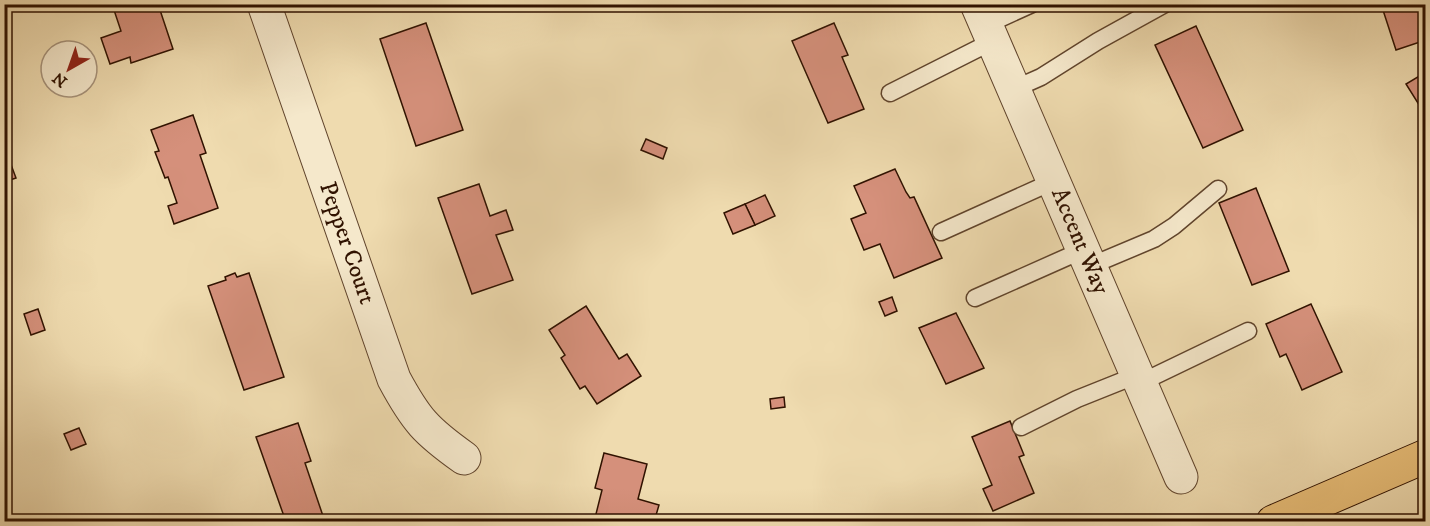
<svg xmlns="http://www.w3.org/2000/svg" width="1430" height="526" font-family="'IM FELL DW Pica',serif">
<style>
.building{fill:#d5907b;stroke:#301200;stroke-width:1.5}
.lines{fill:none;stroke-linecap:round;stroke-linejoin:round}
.service-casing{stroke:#60442c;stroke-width:19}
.minor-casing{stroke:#60442c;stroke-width:35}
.primary-casing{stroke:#301200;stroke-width:35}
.service{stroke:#f5e8cb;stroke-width:16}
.minor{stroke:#f5e8cb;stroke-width:33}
.primary{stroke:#e8be78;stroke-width:33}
.labels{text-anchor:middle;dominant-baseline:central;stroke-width:5;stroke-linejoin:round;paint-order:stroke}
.street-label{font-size:24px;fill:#301200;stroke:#f5e8cb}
</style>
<rect width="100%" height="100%" fill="#efdbaf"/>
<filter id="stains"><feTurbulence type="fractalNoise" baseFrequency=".00333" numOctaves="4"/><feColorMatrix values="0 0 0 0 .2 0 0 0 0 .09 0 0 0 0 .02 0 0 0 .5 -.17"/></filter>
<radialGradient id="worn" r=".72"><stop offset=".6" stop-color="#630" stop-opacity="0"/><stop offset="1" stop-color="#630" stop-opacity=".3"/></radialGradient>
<g class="building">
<polygon points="112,4 158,4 173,49 131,63 130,57 110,64 101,38 121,31"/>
<polygon points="1381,4 1418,4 1426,26 1426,40 1396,50"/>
<polygon points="426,23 463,130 416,146 380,39"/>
<polygon points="834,23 848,55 842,57 864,109 828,123 792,41"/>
<polygon points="1196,26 1243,130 1203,148 1155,45"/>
<polygon points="1426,72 1426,116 1406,84"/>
<polygon points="193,115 206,153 200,155 218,208 174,224 168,206 177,203 168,177 165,178 155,152 159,151 151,130"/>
<polygon points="646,139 667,148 663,159 641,150"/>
<polygon points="4,146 16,178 4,182"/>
<polygon points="895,169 906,192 910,198 914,197 942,258 894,278 880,244 864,250 851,219 866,213 854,186"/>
<polygon points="479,184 490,216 506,210 513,230 496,235 513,280 472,294 438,198"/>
<polygon points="1256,188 1289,271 1252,285 1219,203"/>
<polygon points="765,195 775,216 755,225 745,204"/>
<polygon points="745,204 755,225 733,234 724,213"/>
<polygon points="235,273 237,277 249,273 284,377 244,390 208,286 226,280 225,277"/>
<polygon points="892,297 897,311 885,316 879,302"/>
<polygon points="1311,304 1342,372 1302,390 1286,354 1280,357 1266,324"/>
<polygon points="586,306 619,359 627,354 641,376 597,404 585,386 580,389 561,358 565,355 549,330"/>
<polygon points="38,309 45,330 31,335 24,314"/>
<polygon points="956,313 984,368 946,384 919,328"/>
<polygon points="784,397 785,407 771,409 770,399"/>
<polygon points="1010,421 1024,455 1019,457 1034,493 993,511 983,489 992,485 972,437"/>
<polygon points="298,423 311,461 305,463 323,516 305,522 286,522 256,437"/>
<polygon points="79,428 86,444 71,450 64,434"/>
<polygon points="604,453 647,464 638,499 659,505 654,522 594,522 602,490 595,488"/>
</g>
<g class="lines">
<g class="service-casing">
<g id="service">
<polyline points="986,25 1032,4"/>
<polyline points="1014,89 1041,77 1098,41 1165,4"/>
<polyline points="890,93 993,41"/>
<polyline points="941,232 1054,181"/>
<polyline points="1090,266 1154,239 1174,226 1218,189"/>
<polyline points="975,298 1083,250"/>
<polyline points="1140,383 1248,331"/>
<polyline points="1021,427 1077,399 1137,375"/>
</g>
</g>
<g class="minor-casing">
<g id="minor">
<path d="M264,4l130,375c22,41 32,52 70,79"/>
<polyline points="977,4 1181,477"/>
</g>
</g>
<g class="primary-casing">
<polyline id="primary" points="1273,522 1426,456"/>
</g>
<use href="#service" class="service"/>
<use href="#minor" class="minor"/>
<use href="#primary" class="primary"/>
</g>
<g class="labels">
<g class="street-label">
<text transform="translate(1080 241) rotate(67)">Accent Way</text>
<text transform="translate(347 243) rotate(71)">Pepper Court</text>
</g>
</g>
<rect width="1430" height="526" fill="none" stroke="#efdbaf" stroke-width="24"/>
<rect x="6" y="6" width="1418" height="514" fill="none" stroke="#301200" stroke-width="3"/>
<rect x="12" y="12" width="1406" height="502" fill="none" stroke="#301200" stroke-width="1.5"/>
<g transform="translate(69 69) rotate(220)"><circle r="28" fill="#f5e8cb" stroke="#a6927a" stroke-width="1.5"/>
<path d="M0-4.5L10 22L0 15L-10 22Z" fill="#8f2418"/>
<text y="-9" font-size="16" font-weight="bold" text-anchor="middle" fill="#301200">N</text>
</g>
<rect width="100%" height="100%" filter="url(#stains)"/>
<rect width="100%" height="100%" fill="url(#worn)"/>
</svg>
